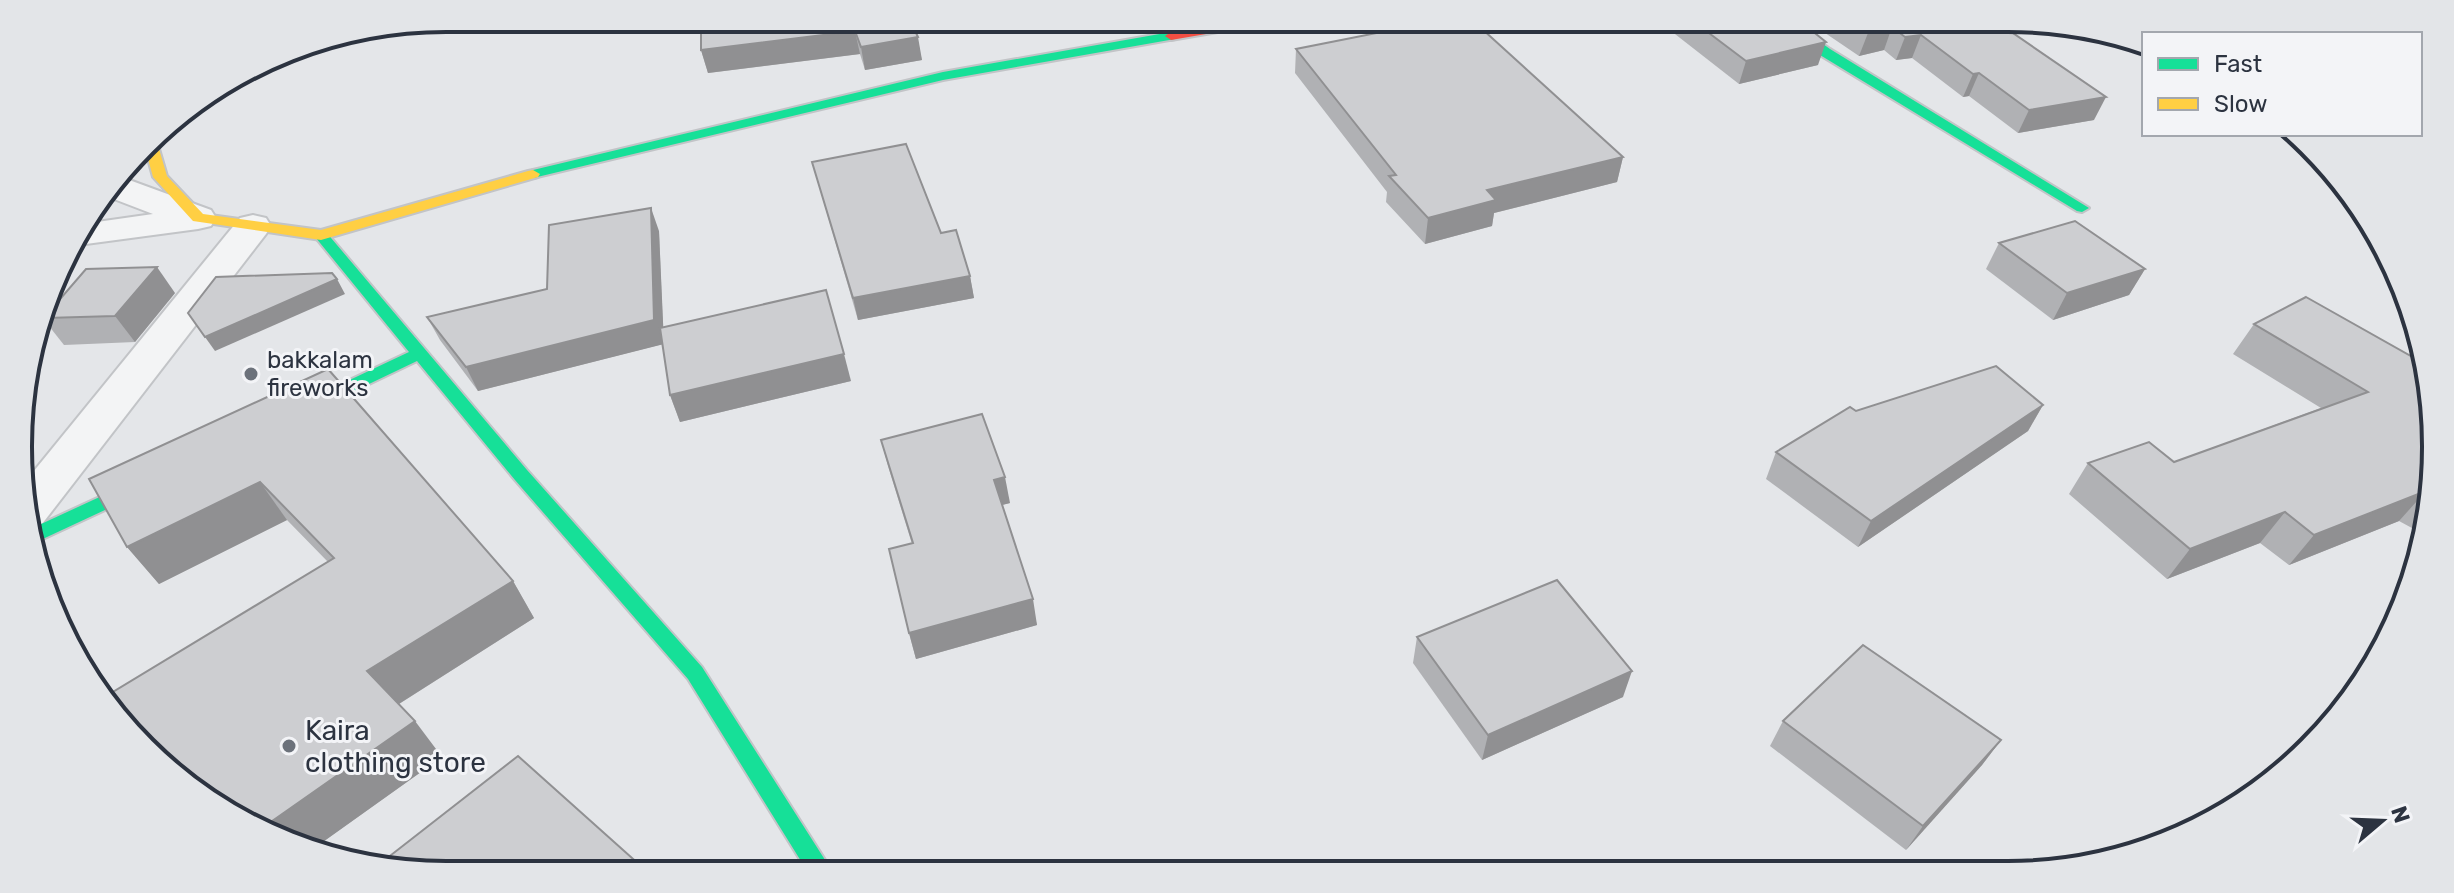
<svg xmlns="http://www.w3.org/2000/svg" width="2454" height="893" font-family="Rubik,sans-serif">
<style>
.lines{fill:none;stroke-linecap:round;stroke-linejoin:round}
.street-casing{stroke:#c2c4c7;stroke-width:4}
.fast-casing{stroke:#c2c4c7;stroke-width:4}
.slow-casing{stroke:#c2c4c7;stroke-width:4}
.jam-casing{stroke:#c2c4c7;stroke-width:4}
.street{fill:#f3f4f5;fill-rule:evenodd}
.fast{fill:#16e098;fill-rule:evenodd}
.slow{fill:#ffcf43;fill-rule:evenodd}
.jam{fill:#f24e42;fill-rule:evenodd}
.wall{fill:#b0b1b4}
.shaded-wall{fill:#909092}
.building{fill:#cdced1;stroke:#909092;stroke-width:2}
.poi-dot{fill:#6c727b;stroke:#f3f4f7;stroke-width:3}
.labels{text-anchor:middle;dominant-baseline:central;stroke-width:6;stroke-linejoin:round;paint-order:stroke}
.poi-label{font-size:24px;fill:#2c3340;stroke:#f3f4f7;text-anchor:start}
.near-poi-label{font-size:28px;fill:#2c3340;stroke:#f3f4f7;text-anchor:start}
.rim{fill:none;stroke:#2c3340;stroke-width:4}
</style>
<rect width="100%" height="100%" fill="#e4e6e9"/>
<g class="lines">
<g class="street-casing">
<g id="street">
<polygon points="121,177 211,210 216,218 211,226 198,229 71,246 83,224 153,214 106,196"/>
<polygon points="253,215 266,218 271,226 266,234 42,524 26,529 25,482 240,218"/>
</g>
</g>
<g class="fast-casing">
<g id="fast">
<polygon points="1773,18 1787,18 1830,49 2089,208 2082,212 2077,211 1820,55"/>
<polygon points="1171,32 1175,33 1175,39 943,80 533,178 526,174 533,170 943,72"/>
<polygon points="321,230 326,232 527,470 702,667 834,874 809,874 688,679 515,480 417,361 298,418 286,418 283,414 286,410 409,352 316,238 313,235"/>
<polygon points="158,470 165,472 167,477 165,482 32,544 26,531"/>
</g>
</g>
<g class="slow-casing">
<polygon id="slow" points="153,138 157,142 167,176 203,214 321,230 528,171 533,170 540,174 538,177 321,240 193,221 153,177 145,148"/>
</g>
<g class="jam-casing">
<polygon id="jam" points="1254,18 1282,18 1276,22 1171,40 1165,36 1171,32"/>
</g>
<use href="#street" class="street"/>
<use href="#fast" class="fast"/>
<use href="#slow" class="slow"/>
<use href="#jam" class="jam"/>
</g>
<g class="wall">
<polygon points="1657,18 1796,18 1818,65 1739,84 1657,20"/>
<polygon points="1803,18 1991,18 2094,120 2018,133 1969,96 1963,97 1912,58 1896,60 1884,50 1859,56"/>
<polygon points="911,22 922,60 865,70 860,54 708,73 701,50"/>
<polygon points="1391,24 1623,157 1617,182 1494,213 1492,226 1425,244 1386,202 1387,192 1295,73 1296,49 1390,31"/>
<polygon points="812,162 941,233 970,276 974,298 858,320"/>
<polygon points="659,231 663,327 851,381 680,422 670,395 663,344 478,391 440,340 427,317 547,289"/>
<polygon points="1999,243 2145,269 2129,295 2053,320 1986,269"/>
<polygon points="175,293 135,342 64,345 45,321 48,313"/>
<polygon points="2254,324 2432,391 2423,534 2399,521 2289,565 2260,543 2167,579 2069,494 2088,463 2174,462 2321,408 2233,354"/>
<polygon points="328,369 513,581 534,618 399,704 442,757 313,849 186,787 328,562 287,520 159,584 127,547"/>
<polygon points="2043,405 2028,431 1858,547 1766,479 1776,452 1856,411"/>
<polygon points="881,440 1010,503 1002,505 1037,625 916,659 909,633 912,544 888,466"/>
<polygon points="1417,637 1623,697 1482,760 1413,663"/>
<polygon points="1783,721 2001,740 1982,765 1906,850 1770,746"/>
</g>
<g class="shaded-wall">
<polygon points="905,18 932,18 906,23"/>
<polygon points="1892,27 1884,50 1859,56 1868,33"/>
<polygon points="855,31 860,54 708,73 701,50"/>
<polygon points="1921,35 1912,58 1896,60 1905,37"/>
<polygon points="918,37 922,60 865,70 861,47"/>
<polygon points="1826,42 1818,65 1739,84 1746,61"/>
<polygon points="1979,73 1969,96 1963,97 1973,74"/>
<polygon points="2106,97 2094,120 2018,133 2029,110"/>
<polygon points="1623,157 1617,182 1494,213 1492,226 1425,244 1428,218 1487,190"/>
<polygon points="651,208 659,231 664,344 478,391 466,367"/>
<polygon points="157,267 175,293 135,342 115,316"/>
<polygon points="2145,269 2129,295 2053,320 2067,293"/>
<polygon points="970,276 974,298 858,320 853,298"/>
<polygon points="337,279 345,294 215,351 205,337"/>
<polygon points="844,354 851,381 680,422 670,395"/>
<polygon points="2043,405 2028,431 1858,547 1871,521"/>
<polygon points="1005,477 1010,503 998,506 994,480"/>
<polygon points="260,482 287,520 159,584 127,547"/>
<polygon points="2426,491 2399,521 2289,565 2314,535"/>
<polygon points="2285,512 2260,543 2167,579 2190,549"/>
<polygon points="513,581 534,618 394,707 367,671"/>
<polygon points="1033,599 1037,625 916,659 909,633"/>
<polygon points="1632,671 1623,697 1482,760 1488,735"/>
<polygon points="415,721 442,757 313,849 265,826"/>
<polygon points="2001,740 1982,765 1906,850 1923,826"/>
</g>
<g class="building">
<polygon points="701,18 909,18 918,37 861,47 855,31 701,50"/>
<polygon points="1426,18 1470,18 1623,157 1487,190 1496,200 1428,218 1389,176 1396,175 1296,49 1397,29 1391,24"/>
<polygon points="1689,18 1796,18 1826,42 1746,61"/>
<polygon points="1845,18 1991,18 2106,97 2029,110 1979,73 1973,74 1921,35 1905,37 1892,27 1868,33"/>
<polygon points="906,144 941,233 956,230 970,276 853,298 812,162"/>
<polygon points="651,208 654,320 466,367 427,317 547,289 549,225"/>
<polygon points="2075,221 2145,269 2067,293 1999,243"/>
<polygon points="157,267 115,316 46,318 48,313 86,269"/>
<polygon points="332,273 337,279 205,337 188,313 216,277"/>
<polygon points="826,290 844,354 670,395 660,328"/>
<polygon points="2306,297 2423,363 2432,391 2426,491 2314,535 2285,512 2190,549 2088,463 2149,442 2174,462 2368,392 2254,324"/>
<polygon points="1996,366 2043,405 1871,521 1776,452 1850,407 1856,411"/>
<polygon points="328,369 513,581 367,671 415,721 265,826 186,787 103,698 334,558 260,482 127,547 89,479"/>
<polygon points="982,414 1005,477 994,480 1033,599 909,633 889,549 913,543 881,440"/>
<polygon points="1557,580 1632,671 1488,735 1417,637"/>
<polygon points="1863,645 2001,740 1923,826 1783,721"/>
<polygon points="518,756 651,875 446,875 377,866"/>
</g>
<g class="poi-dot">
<circle cx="251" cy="374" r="8"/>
<circle cx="289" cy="746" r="8"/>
</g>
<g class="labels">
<g class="poi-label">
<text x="267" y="360">bakkalam<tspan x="267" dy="28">fireworks</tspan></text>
</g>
<g class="near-poi-label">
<text x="305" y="730">Kaira<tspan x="305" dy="32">clothing store</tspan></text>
</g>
</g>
<path d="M0 0H2454V893H0ZM446 32H2008A414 414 0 0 1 2422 446V447A414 414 0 0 1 2008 861H446A414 414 0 0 1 32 447V446A414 414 0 0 1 446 32Z" fill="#e3e5e8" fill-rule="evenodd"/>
<path class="rim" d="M446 32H2008A414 414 0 0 1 2422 446V447A414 414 0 0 1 2008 861H446A414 414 0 0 1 32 447V446A414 414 0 0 1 446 32Z"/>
<rect x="2142" y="32" width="280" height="104" fill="#f3f4f7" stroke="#a3a7ae" stroke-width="2"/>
<rect x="2158" y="58" width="40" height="12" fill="#16e098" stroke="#a3a7ae" stroke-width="2"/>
<text x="2214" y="72" font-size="24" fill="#2c3340">Fast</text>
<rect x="2158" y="98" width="40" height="12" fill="#ffcf43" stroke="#a3a7ae" stroke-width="2"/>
<text x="2214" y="112" font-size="24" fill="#2c3340">Slow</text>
<g transform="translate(2382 821) rotate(71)" stroke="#f3f4f7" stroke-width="6" paint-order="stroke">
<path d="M0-6L14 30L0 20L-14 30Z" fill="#2c3340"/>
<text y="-12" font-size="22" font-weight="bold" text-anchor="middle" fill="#2c3340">N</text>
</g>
</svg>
